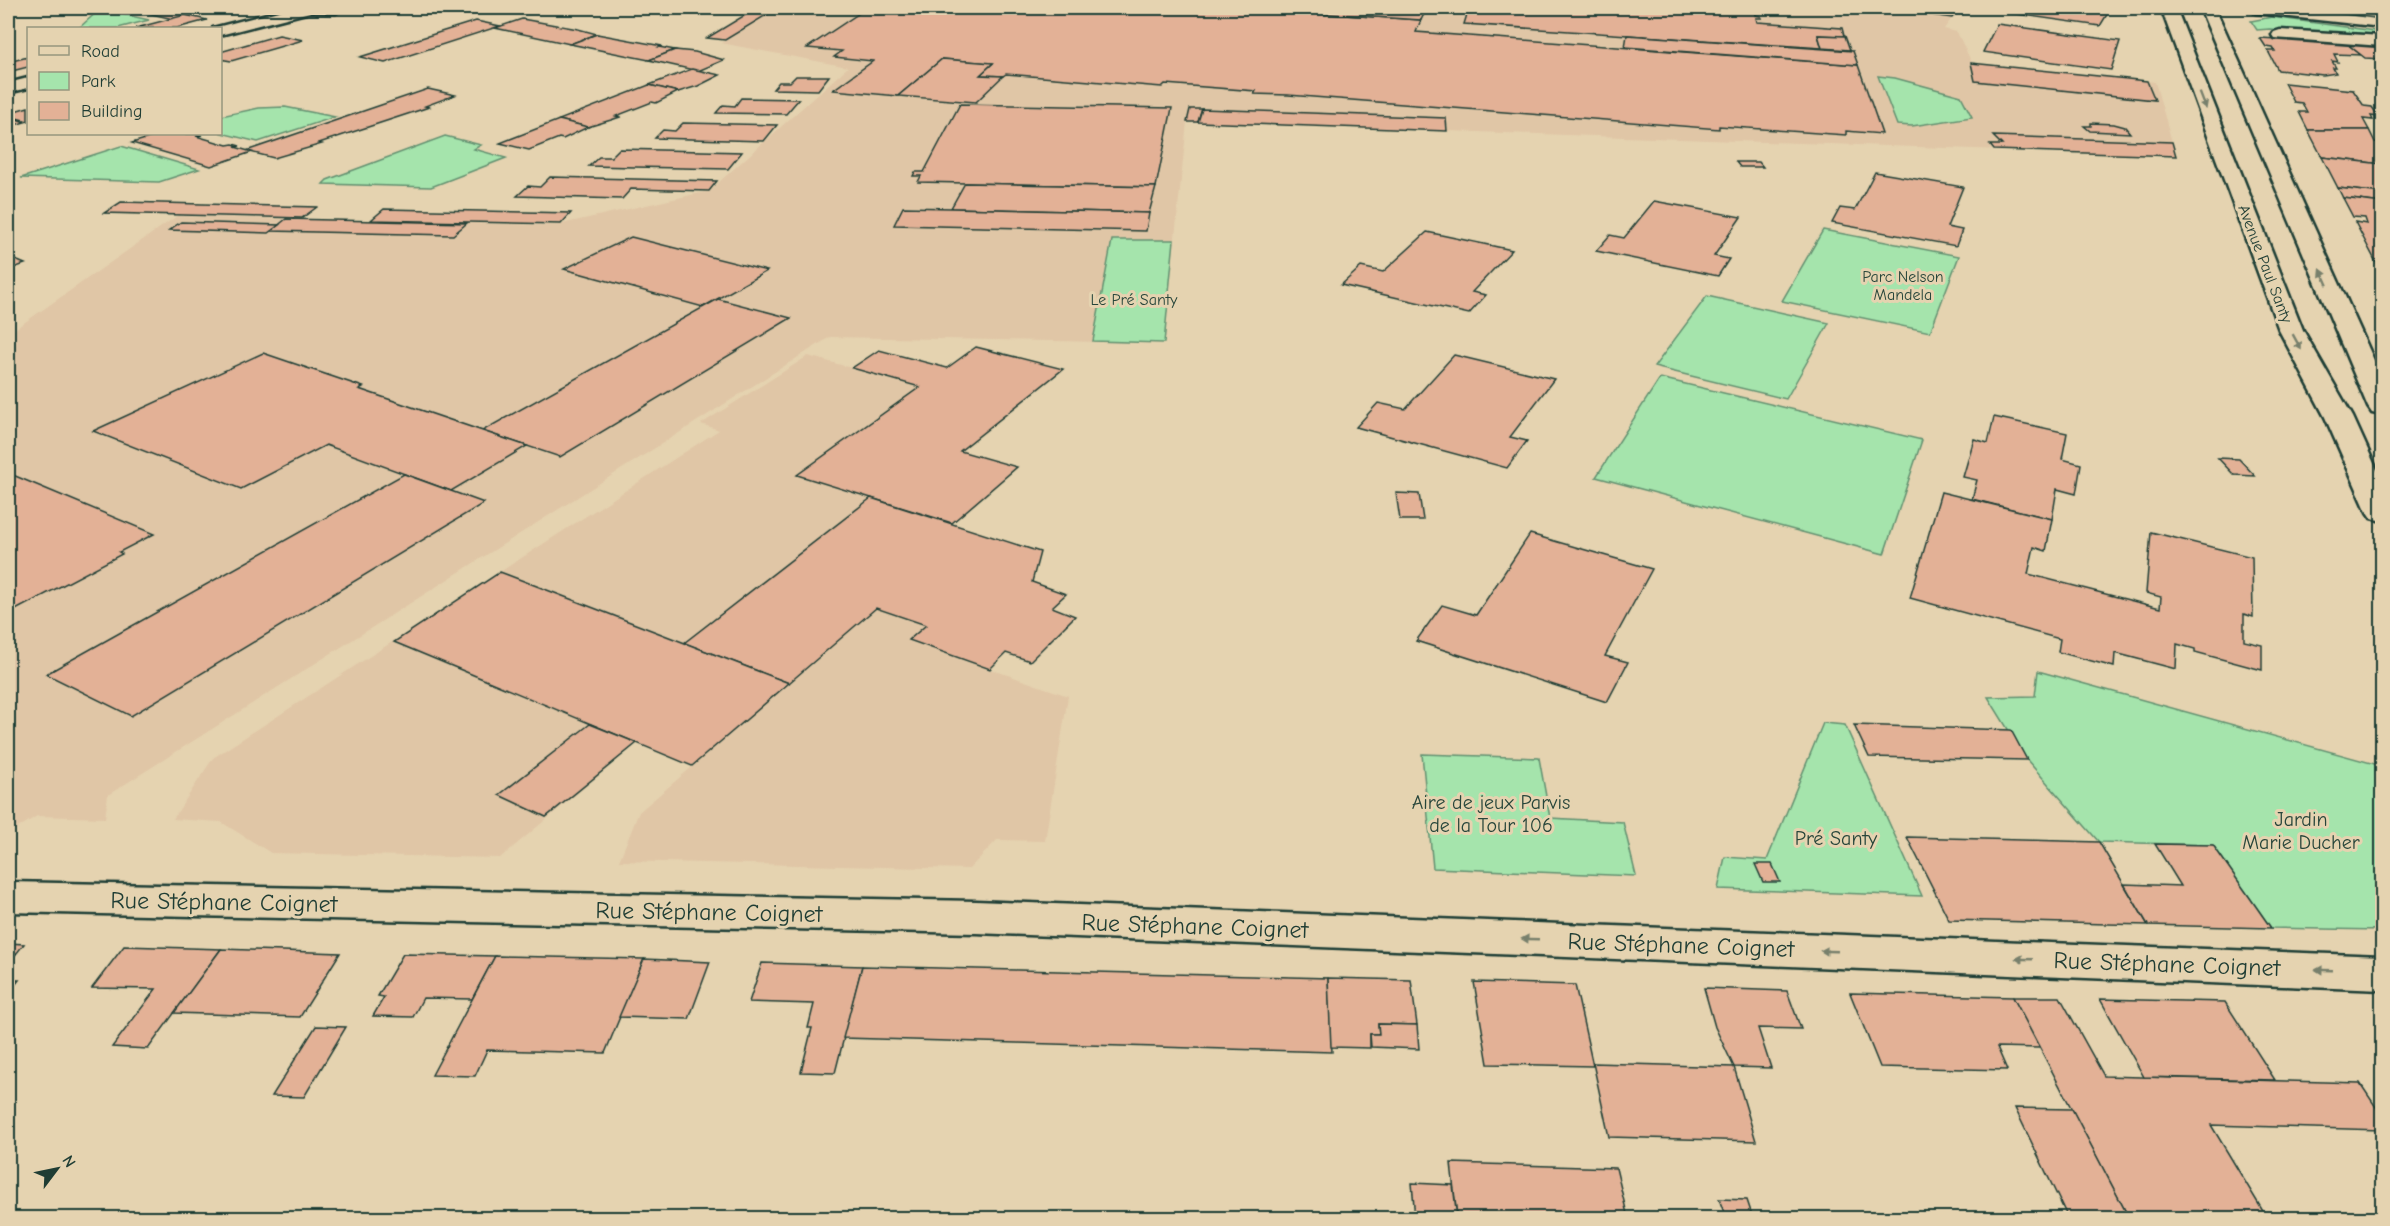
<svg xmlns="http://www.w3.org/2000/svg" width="2390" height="1226" font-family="'Comic Neue',sans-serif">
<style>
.built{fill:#e0c6a6}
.green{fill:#a5e4ac;stroke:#629070;stroke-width:1.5}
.building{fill:#e3b196;stroke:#1f3d34;stroke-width:1.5}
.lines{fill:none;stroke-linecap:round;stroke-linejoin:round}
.street-casing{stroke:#1f3d34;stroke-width:5}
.secondary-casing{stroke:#1f3d34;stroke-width:5}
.street{fill:#e5d3b0;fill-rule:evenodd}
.secondary{fill:#e5d3b0;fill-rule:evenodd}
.tram{stroke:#1f3d34;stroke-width:1.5}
.oneway{fill:#78806c}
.labels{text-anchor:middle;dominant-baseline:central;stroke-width:6;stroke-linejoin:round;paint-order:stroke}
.far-street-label{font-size:16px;fill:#1f3d34;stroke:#e5d3b0}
.far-park-label{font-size:16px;fill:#26453a;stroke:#e5d3b0}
.park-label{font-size:20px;fill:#26453a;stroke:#e5d3b0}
.near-street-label{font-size:24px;fill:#1f3d34;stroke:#e5d3b0}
</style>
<rect width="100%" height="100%" fill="#e5d3b0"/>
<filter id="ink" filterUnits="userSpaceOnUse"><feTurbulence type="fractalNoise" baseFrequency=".0167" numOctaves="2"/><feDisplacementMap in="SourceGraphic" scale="12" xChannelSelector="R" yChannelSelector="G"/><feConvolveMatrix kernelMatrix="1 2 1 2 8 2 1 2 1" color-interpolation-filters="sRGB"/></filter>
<g filter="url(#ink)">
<g class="built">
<polygon points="806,8 1937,8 1958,10 1944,29 1957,32 1972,63 2155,82 2176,156 1187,122 1164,343 830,337 108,795 105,818 37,816 8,834 8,334 177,216 557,225 709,191 848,67 721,43 775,10 799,12"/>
<polygon points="976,347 1063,369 961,450 1017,467 952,523 1040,552 1032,582 1066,594 1053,607 1075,616 1030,661 1006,653 990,669 1068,696 1045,841 997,840 969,869 619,861 639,812 692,767 637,743 500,858 271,853 221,822 173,819 213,758 719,430 701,424 808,356 852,368 879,350 947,368"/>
</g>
<g class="green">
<polygon points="100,9 149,20 118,28 79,28"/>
<polygon points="2272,17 2382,32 2382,39 2270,29 2257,30 2251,21"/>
<polygon points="1878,76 1895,78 1961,96 1972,117 1912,126 1897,125"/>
<polygon points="285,107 335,117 258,142 221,133 221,116 259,108"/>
<polygon points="445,136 481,145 474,149 506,158 431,187 323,184 327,180"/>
<polygon points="121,146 199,169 159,182 21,178"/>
<polygon points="1823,230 1959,256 1930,332 1782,301"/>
<polygon points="1112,240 1174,240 1164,343 1093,341"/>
<polygon points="1707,296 1829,323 1786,399 1654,367"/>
<polygon points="1660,378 1922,440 1884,554 1596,477"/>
<polygon points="2038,671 2382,766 2382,930 2271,928 2213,845 2099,842 2027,760 1988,697 2035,696"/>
<polygon points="1823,723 1845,725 1922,896 1718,889 1725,857 1767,860"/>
<polygon points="1422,754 1539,758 1550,818 1623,822 1636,876 1433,868"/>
</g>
<g class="building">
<polygon points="126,8 193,8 190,8 202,11 173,19"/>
<polygon points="867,8 1237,8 1421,20 1416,32 1858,65 1882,134 1846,131 1846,135 1719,126 1719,129 1288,95 1254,94 1256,91 1165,84 1162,87 1006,74 1003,76 980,75 993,63 942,59 898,96 833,90 873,61 834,57 842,51 807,48"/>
<polygon points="1237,8 1427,8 1421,20"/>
<polygon points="1469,8 1704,8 1755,11 1756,15 1761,16 1762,18 1756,18 1757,22 1842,28 1844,36 1818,35 1822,48 1464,24"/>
<polygon points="1843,8 1888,8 1883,13"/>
<polygon points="1888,8 1937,8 1958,10 1952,18 1887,9"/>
<polygon points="1975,8 2111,8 2100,26"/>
<polygon points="755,9 773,11 725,40 707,38"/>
<polygon points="185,15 207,20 177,28 136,28"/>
<polygon points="522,19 578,29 597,34 570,44 495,28"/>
<polygon points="476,21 500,26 385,63 360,57"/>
<polygon points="1997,24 2120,41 2111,70 1983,52"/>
<polygon points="597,34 662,46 659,47 675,50 649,60 570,44"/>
<polygon points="279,35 303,40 231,61 220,59 220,52"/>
<polygon points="1627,35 1853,51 1858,65 1625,47"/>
<polygon points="1818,35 1845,36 1850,50 1822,48"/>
<polygon points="2260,38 2346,43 2361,55 2334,54 2338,62 2332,61 2336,68 2333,68 2336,73 2323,75 2278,70 2268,51 2275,51 2273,48 2266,47"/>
<polygon points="2346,43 2382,45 2382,59 2365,58"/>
<polygon points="675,50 695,52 724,60 698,71 649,60"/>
<polygon points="28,57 28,67 8,72 8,62"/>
<polygon points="942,59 993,63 980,75 1003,76 976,102 898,96"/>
<polygon points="1971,63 2147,81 2155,100 1975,81"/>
<polygon points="692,69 720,75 698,86 678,92 649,85"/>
<polygon points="796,76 829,76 818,90 773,89 779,82 790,82"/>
<polygon points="2284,83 2353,90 2364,106 2372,107 2379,117 2371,116 2373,120 2363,119 2369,130 2308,130 2299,112 2307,112 2302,103 2294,102"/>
<polygon points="649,85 678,92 656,103 652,102 616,116 620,117 611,120 588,127 559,120"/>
<polygon points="428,89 455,95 425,106 429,107 319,143 322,144 274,158 246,151"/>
<polygon points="741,98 799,99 786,114 716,113 723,105 735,106"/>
<polygon points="960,104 1172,108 1156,187 918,182 921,176 913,176 915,172 924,172"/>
<polygon points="28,107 28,121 8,116 8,113"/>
<polygon points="1190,109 1202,109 1198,122 1187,122"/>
<polygon points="1202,109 1446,118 1447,131 1198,122"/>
<polygon points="8,116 25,122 8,127"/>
<polygon points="559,120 588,127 563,139 559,138 529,150 500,143"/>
<polygon points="683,123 777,125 764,141 655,138 663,130 675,131"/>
<polygon points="2091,123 2114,124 2125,127 2130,133 2090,131 2084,126 2091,126"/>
<polygon points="2308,130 2369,130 2375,142 2382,143 2382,164 2322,157"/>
<polygon points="162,134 197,134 202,135 196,136 227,145 233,144 240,146 235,147 252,152 211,166 132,143"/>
<polygon points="1993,136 2172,142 2176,156 1994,150 1990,145 2002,145"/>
<polygon points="619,149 742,152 728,169 589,166 599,157 611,157"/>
<polygon points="2322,157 2382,164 2382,193 2338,188"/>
<polygon points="1736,162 1759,162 1763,167 1740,167"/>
<polygon points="1875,172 1963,187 1947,227 1962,230 1956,246 1832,223 1840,208 1855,210"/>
<polygon points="550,177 717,181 709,191 631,189 622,199 517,196 528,186 540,187"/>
<polygon points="965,183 1156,187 1149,213 951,208"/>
<polygon points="2338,188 2382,193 2382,203 2343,198"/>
<polygon points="2343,198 2382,203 2382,266 2378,266 2355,222 2367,224 2365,218 2353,217"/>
<polygon points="1654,201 1741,217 1714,256 1729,259 1718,276 1596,251 1610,235 1624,238"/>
<polygon points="121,202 317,207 302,218 104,213"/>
<polygon points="903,207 951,208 1149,213 1146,231 894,225"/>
<polygon points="384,209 571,213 561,224 371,220"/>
<polygon points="286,219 467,223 453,235 271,231"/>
<polygon points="181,222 279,225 268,233 169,230"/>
<polygon points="1427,232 1512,250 1472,292 1486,295 1469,314 1341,285 1361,267 1383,272"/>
<polygon points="631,237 767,271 703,307 564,269"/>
<polygon points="8,257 25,264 8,270"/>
<polygon points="718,299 791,318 560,457 482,431"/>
<polygon points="976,347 1063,369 960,451 1017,467 952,523 797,475 920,387 852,368 879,350 947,368"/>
<polygon points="263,353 363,387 359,389 527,446 451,491 326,445 241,489 93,431"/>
<polygon points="1454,355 1554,379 1510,437 1527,441 1507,468 1356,427 1378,403 1405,409"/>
<polygon points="1994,417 2067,433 2062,459 2081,464 2076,494 2057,489 2052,519 1972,499 1977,480 1963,477 1974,439 1988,443"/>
<polygon points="2218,458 2239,459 2255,476 2234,475"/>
<polygon points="8,473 32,483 154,534 119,552 122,554 8,614"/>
<polygon points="404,474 484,503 131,716 46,674"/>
<polygon points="1941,492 2052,519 2046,551 2034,547 2028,574 2160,608 2161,597 2146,593 2151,532 2252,557 2253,617 2244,614 2244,641 2262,645 2262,670 2195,652 2195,649 2177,644 2176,669 2115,653 2114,667 2058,652 2060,639 1910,598"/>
<polygon points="1396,493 1419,494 1423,520 1400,520"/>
<polygon points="871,498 1040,552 1032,582 1066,594 1052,607 1075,616 1030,661 1006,653 990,669 909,640 926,625 876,608 789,683 684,643"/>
<polygon points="1530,534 1652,569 1605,656 1628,662 1607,702 1416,641 1442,605 1476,615"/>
<polygon points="500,572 508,575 789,683 692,766 394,642"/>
<polygon points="590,724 637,743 546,817 499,795"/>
<polygon points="1854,725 2011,730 2027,760 1869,757"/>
<polygon points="1907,837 2099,842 2148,925 1949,920"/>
<polygon points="2155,844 2213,845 2271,928 2148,925 2124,884 2181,886"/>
<polygon points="1755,864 1772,864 1780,882 1763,882"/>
<polygon points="8,943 24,944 8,964"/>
<polygon points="124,946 221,949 148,1049 112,1047 156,989 92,988"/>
<polygon points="221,949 340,953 300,1017 174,1013"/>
<polygon points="403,954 495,956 472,999 423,998 413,1017 373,1016 384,997 378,996"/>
<polygon points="495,956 644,959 605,1053 487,1050 475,1076 432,1075"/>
<polygon points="644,959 710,962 689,1019 619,1017"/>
<polygon points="762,963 862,966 835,1073 801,1072 812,1028 808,1028 814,1004 749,1002"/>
<polygon points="862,966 1328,978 1332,1052 843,1038"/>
<polygon points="1328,978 1411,980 1417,1025 1378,1024 1379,1034 1370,1034 1370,1048 1331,1047"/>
<polygon points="8,980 19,980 8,994"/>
<polygon points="1474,982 1575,985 1593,1066 1488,1064"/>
<polygon points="1704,988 1787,991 1801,1029 1758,1028 1771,1068 1734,1067 1715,1027"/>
<polygon points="1850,993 2013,997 2041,1048 1997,1047 2007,1070 1880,1067"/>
<polygon points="2013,997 2060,997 2104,1076 2360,1083 2382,1116 2382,1130 2211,1125 2267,1218 2274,1218 2129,1218"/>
<polygon points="2100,999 2225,1002 2275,1080 2144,1077"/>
<polygon points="1378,1024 1417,1025 1419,1049 1371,1047 1370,1034 1379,1034"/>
<polygon points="316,1026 346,1027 304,1097 272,1096"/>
<polygon points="1593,1063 1734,1067 1756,1141 1609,1137"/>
<polygon points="2015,1108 2072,1109 2129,1218 2068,1218"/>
<polygon points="1451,1163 1616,1168 1628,1218 1457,1218"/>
<polygon points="1412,1183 1453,1185 1457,1218 1415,1218"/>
<polygon points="1719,1199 1747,1200 1753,1218 1726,1218"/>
</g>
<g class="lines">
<g class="street-casing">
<g id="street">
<polygon points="290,8 344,8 336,13 310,12 220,35 220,28 213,28"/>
<polygon points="2280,30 2382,36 2382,46 2274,38 2272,35 2274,32"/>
<polygon points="28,78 28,88 8,93 8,83"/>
<polygon points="8,882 976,901 2382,956 2382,990 976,933 8,912"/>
</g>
</g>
<g class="secondary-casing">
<g id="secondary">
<polygon points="2161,8 2176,8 2303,330 2353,417 2382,481 2382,521 2371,518 2367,512 2325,417 2279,330"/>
<polygon points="2200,8 2215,8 2382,378 2382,415 2372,413 2368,407"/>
<polygon points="2247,8 2293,8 2382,17 2382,27 2255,13"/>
</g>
</g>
<use href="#street" class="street"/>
<use href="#secondary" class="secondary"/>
<polyline class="tram" points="2299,8 2382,19"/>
</g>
<defs><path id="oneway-solid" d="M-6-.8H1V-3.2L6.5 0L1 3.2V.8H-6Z" transform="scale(1.5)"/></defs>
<g class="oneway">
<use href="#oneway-solid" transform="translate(2203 101) rotate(69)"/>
<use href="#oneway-solid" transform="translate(2324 277) rotate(-114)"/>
<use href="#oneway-solid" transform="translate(2297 342) rotate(61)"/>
<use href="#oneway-solid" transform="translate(1530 939) rotate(-178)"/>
<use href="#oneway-solid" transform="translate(1829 951) rotate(-178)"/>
<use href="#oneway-solid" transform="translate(2024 959) rotate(-178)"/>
<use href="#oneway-solid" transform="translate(2324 970) rotate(-178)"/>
</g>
</g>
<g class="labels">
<g class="far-street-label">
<text transform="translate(2265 264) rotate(69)">Avenue Paul Santy</text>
</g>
<g class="far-park-label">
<text x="1903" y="277">Parc Nelson<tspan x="1903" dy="18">Mandela</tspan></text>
<text x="1134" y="300">Le Pré Santy</text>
</g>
<g class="park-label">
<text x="1491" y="802">Aire de jeux Parvis<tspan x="1491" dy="23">de la Tour 106</tspan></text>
<text x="2301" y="819">Jardin<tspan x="2301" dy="23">Marie Ducher</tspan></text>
<text x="1836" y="838">Pré Santy</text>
</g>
<g class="near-street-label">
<text transform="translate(224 902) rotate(1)">Rue Stéphane Coignet</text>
<text transform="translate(709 912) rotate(1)">Rue Stéphane Coignet</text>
<text transform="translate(1195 926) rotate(2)">Rue Stéphane Coignet</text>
<text transform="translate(1681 945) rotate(2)">Rue Stéphane Coignet</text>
<text transform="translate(2167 964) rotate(2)">Rue Stéphane Coignet</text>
</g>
</g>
<rect width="2390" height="1226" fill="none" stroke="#e5d3b0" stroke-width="30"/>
<rect x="15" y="15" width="2360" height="1196" fill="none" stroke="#1f3d34" stroke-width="2" filter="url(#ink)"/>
<rect x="27" y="27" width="195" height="108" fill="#e5d3b0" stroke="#96977e" stroke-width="1.5"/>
<rect x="39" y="46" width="30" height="9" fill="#e5d3b0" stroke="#96977e" stroke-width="1.5"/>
<text x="81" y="57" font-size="18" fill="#1f3d34">Road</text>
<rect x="39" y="72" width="30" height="18" fill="#a5e4ac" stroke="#96977e" stroke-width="1.5"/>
<text x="81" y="87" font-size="18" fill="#1f3d34">Park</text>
<rect x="39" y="102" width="30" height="18" fill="#e3b196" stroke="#96977e" stroke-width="1.5"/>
<text x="81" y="117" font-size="18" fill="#1f3d34">Building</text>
<g transform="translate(57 1169) rotate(58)" stroke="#e5d3b0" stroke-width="4.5" paint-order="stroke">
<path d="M0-4.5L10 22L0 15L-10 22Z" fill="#1f3d34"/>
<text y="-9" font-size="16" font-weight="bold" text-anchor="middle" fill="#1f3d34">N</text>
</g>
</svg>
